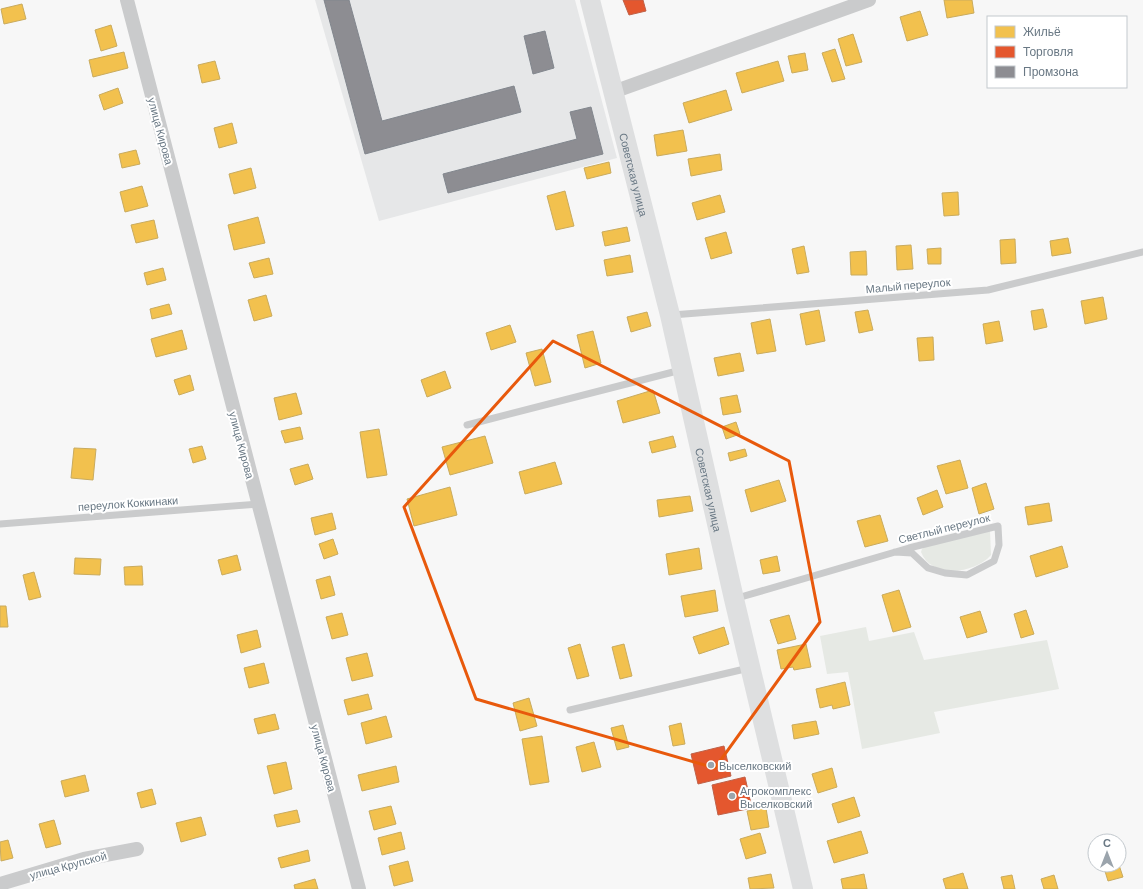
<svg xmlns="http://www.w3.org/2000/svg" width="1143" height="889" font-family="Barlow,sans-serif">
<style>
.built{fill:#e6e7e8}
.green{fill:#e6e9e4}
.homes{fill:#f2c14e;stroke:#c9ab5e}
.shops{fill:#e4572e;stroke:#bf6148}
.industry{fill:#8d8d92;stroke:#82878e}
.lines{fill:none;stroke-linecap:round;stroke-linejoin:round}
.lane{stroke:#cacbcc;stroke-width:7}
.street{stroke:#cacbcc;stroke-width:14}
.secondary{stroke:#dedfe0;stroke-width:20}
.marked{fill:none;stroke:#e8590c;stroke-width:3;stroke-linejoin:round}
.poi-dot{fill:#9ba4ac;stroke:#fff;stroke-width:1.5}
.labels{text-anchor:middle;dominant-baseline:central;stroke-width:4;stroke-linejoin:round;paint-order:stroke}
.street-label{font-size:11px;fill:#697884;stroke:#fff}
.poi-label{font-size:11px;fill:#697884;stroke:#fff;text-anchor:start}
</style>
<rect width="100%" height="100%" fill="#f7f7f7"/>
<polygon class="built" points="315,0 575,0 617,158 379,221"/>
<g class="green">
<path d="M990,531l1,24c-16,19 -60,24 -70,-3l1,-3 6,-4z"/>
<polygon points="866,627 869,641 914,632 924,660 1047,640 1059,689 934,712 940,733 862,749 848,672 827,674 820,636"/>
</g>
<g class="homes">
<polygon points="944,0 972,0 974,13 947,18"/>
<polygon points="22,4 26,19 4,24 1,9"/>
<polygon points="920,11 928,35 907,41 900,17"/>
<polygon points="111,25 117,46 101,51 95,30"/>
<polygon points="853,34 862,62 846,66 838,39"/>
<polygon points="835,49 845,79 832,82 822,53"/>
<polygon points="124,52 128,68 93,77 89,60"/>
<polygon points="805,53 808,70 792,73 788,56"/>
<polygon points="215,61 220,79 202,83 198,65"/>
<polygon points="778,61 784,81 742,93 736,73"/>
<polygon points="118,88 123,103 104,110 99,95"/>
<polygon points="726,90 732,110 689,123 683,103"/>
<polygon points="232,123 237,143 219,148 214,128"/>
<polygon points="683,130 687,151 657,156 654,135"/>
<polygon points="136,150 140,164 122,168 119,154"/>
<polygon points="720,154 722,170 691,176 688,159"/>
<polygon points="609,162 611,173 587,179 584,168"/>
<polygon points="251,168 256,188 234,194 229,174"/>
<polygon points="142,186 148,206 125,212 120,192"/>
<polygon points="565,191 574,226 556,230 547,196"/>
<polygon points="958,192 959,215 944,216 942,193"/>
<polygon points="720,195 725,212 697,220 692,203"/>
<polygon points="258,217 265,243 234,250 228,225"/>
<polygon points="154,220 158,238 136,243 131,225"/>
<polygon points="627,227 630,241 605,246 602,232"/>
<polygon points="726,232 732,253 711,259 705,238"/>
<polygon points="1068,238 1071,253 1052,256 1050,241"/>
<polygon points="1015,239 1016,263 1001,264 1000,240"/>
<polygon points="911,245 913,269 897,270 896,246"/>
<polygon points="804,246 809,272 797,274 792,249"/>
<polygon points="941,248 941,264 928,264 927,249"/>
<polygon points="866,251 867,275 851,275 850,252"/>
<polygon points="630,255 633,272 607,276 604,260"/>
<polygon points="269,258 273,274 254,278 249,263"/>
<polygon points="163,268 166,280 147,285 144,273"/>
<polygon points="266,295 272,316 254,321 248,300"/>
<polygon points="1103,297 1107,319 1085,324 1081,301"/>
<polygon points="169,304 172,314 152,319 150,309"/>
<polygon points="1043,309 1047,327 1034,330 1031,311"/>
<polygon points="819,310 825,341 806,345 800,314"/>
<polygon points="868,310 873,330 859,333 855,312"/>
<polygon points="647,312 651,326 631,332 627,317"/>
<polygon points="770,319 776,351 757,354 751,323"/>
<polygon points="999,321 1003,341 986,344 983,324"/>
<polygon points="510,325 516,342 491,350 486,333"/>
<polygon points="182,330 187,349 156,357 151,339"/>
<polygon points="593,331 601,363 585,368 577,335"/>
<polygon points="933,337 934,360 919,361 917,338"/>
<polygon points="542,349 551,382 535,386 526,353"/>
<polygon points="740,353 744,371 718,376 714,358"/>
<polygon points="445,371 451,388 427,397 421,380"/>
<polygon points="190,375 194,390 179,395 174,380"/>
<polygon points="653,390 660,413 623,423 617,401"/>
<polygon points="296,393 302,414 279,420 274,398"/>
<polygon points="737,395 741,412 723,415 720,398"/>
<polygon points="736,422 740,434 726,439 722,427"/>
<polygon points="300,427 303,439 285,443 281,431"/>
<polygon points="379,429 387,475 367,478 360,432"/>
<polygon points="485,436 493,463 450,475 442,447"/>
<polygon points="673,436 676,447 652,453 649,442"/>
<polygon points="202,446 206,459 193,463 189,449"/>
<polygon points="74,448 96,449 93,480 71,478"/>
<polygon points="745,449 747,456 730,461 728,453"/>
<polygon points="960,460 968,488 946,494 937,466"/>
<polygon points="555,462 562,484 525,494 519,472"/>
<polygon points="308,464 313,479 295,485 290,469"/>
<polygon points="779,480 786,501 751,512 745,490"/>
<polygon points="986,483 994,509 979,514 972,488"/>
<polygon points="450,487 457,515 414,526 407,499"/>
<polygon points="937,490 943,507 923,515 917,498"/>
<polygon points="690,496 693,511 659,517 657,500"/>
<polygon points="1049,503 1052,521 1028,525 1025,507"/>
<polygon points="332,513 336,529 315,535 311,518"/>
<polygon points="880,515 888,541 865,547 857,521"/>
<polygon points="333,539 338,554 324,559 319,544"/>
<polygon points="1062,546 1068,567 1036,577 1030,556"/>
<polygon points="699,548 702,569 669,575 666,554"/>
<polygon points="237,555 241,570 222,575 218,560"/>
<polygon points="777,556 780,571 763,574 760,560"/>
<polygon points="75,558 101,559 100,575 74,574"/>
<polygon points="142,566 143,585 125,585 124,567"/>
<polygon points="34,572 41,597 29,600 23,575"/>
<polygon points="330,576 335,595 321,599 316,580"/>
<polygon points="715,590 718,611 685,617 681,596"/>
<polygon points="899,590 911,627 893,632 882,595"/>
<polygon points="0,606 6,606 8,627 0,627"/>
<polygon points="1026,610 1034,634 1021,638 1014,614"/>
<polygon points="980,611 987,632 967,638 960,617"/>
<polygon points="342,613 348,635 332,639 326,617"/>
<polygon points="789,615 796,639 778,644 770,620"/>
<polygon points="724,627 729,644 699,654 693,637"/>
<polygon points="257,630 261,647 241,653 237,635"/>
<polygon points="580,644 589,676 577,679 568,648"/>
<polygon points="624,644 632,676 620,679 612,647"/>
<polygon points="806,644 811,667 794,670 793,667 781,669 777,650"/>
<polygon points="367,653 373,676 352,681 346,658"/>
<polygon points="264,663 269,683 249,688 244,668"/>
<polygon points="845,682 850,705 833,709 832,705 820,708 816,689"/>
<polygon points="368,694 372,709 348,715 344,700"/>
<polygon points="529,698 537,726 520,731 513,703"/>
<polygon points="275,714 279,729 258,734 254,719"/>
<polygon points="386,716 392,737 366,744 361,723"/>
<polygon points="816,721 819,734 794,739 792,725"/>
<polygon points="681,723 685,744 673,746 669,726"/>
<polygon points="623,725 629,747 617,750 611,728"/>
<polygon points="542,736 549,782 530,785 522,739"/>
<polygon points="594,742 601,767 582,772 576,747"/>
<polygon points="286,762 292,789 274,794 267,766"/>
<polygon points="396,766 399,782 362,791 358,775"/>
<polygon points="832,768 837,787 818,793 812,774"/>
<polygon points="85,775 89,791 65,797 61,781"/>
<polygon points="152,789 156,804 141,808 137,793"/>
<polygon points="854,797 860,816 838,823 832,804"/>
<polygon points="391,806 396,824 374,830 369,811"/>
<polygon points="766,808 769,827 751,830 747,811"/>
<polygon points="297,810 300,822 277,827 274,815"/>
<polygon points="201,817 206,835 181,842 176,823"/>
<polygon points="54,820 61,844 46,848 39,824"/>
<polygon points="861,831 868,853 834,863 827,841"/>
<polygon points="401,832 405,849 382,855 378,838"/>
<polygon points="760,833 766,853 746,859 740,839"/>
<polygon points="8,840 13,858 1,861 0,842"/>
<polygon points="308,850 310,861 281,868 278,858"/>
<polygon points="408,861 413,881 394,886 389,866"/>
<polygon points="1114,865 1119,865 1123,877 1108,881 1104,868"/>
<polygon points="963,873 968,889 946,889 943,879"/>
<polygon points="771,874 774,888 750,889 748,878"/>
<polygon points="864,874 867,889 843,889 841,879"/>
<polygon points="1012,875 1015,889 1004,889 1001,877"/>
<polygon points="1054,875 1058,889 1044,889 1041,879"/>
<polygon points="315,879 318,889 295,889 294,885"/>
</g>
<g class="shops">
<polygon points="623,0 643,0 646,11 629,15"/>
<polygon points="724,746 731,776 698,784 691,754"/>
<polygon points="745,777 752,808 718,815 712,785"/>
</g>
<g class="industry">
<polygon points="324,0 349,0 382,121 514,86 521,112 365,154"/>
<polygon points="545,31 554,68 533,74 524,36"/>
<polygon points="591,107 603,154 448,193 443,174 577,139 570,112"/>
</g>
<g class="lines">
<g class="lane">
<polyline points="672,315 988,290 1143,252"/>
<polyline points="467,425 681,370"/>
<polyline points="0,524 258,504"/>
<polyline points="734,599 909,548 998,526 999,545 994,561 967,575 945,573 928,568 912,553 895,552"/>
<polyline points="570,710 749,668"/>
</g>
<g class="street">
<polyline points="127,0 359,889"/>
<polyline points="613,92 869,0"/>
<polyline points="0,884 84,859 137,849"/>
</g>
<path class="secondary" id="s1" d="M590,0l80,315 64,284 69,290"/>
</g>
<path class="marked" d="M553,341l236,120 31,161 -105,146 -239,-69 -72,-192z"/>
<g class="poi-dot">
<circle cx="711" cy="765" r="4"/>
<circle cx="732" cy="796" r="4"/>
</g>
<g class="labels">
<g class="street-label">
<text transform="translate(161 131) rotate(75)">улица Кирова</text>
<text stroke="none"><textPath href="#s1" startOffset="180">Советская улица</textPath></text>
<text transform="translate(908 285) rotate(-5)">Малый переулок</text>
<text transform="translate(242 445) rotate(75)">улица Кирова</text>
<text stroke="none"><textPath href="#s1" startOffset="504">Советская улица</textPath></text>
<text transform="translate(128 503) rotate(-4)">переулок Коккинаки</text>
<text transform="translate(944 528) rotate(-14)">Светлый переулок</text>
<text transform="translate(324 758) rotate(75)">улица Кирова</text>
<text transform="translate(68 865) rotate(-15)">улица Крупской</text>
</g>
<g class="poi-label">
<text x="719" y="765">Выселковский</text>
<text x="740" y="790">Агрокомплекс<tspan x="740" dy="13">Выселковский</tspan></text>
</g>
</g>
<rect x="987" y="16" width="140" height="72" fill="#ffffff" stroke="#c3c9ce"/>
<rect x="995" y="26" width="20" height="12" fill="#f2c14e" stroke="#c3c9ce"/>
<text x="1023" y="36" font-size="12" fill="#697884">Жильё</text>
<rect x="995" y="46" width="20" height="12" fill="#e4572e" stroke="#c3c9ce"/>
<text x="1023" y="56" font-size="12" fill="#697884">Торговля</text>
<rect x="995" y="66" width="20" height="12" fill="#8d8d92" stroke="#c3c9ce"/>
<text x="1023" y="76" font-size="12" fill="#697884">Промзона</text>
<g transform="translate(1107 853)"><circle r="19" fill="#ffffff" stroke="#c3c9ce"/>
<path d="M0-3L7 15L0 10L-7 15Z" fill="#9ba4ac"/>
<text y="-6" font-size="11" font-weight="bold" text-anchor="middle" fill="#697884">С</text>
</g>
</svg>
